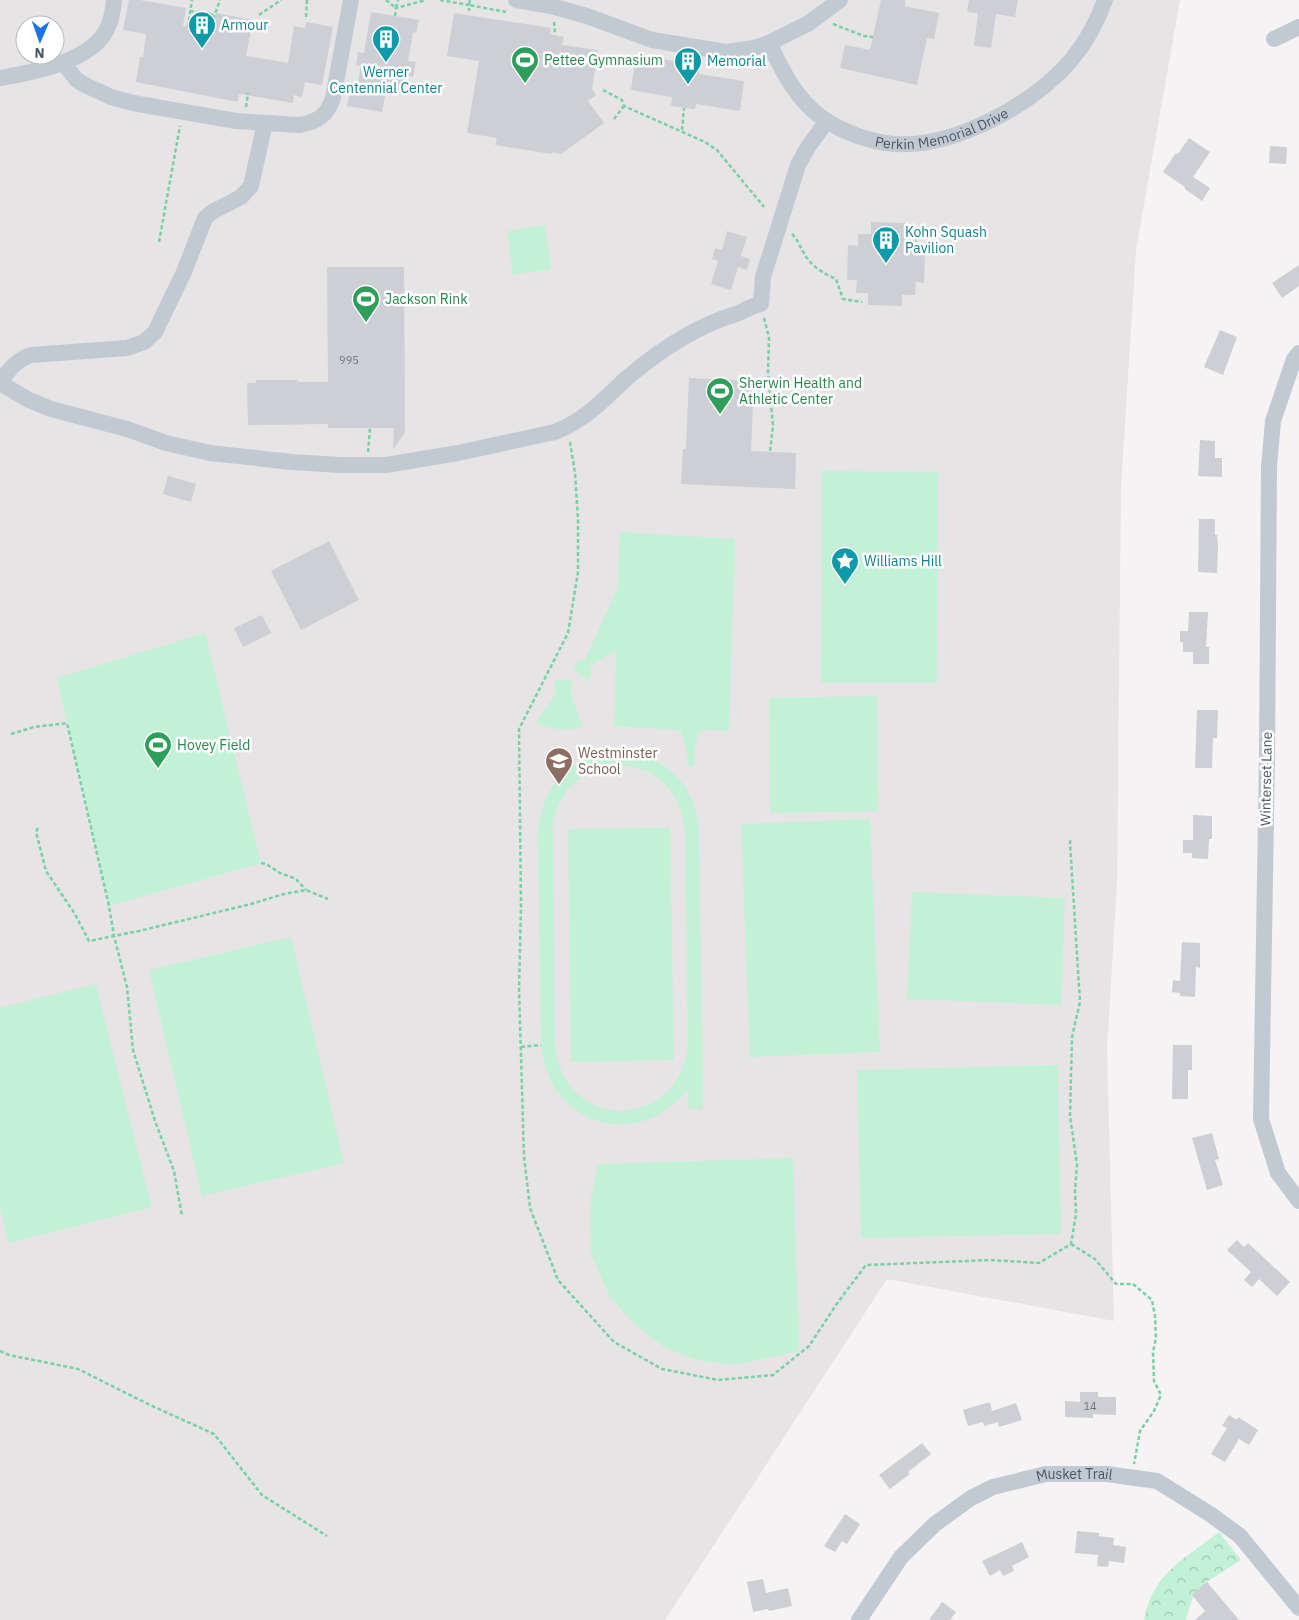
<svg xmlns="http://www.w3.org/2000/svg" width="1299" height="1620" font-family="'IBM Plex Sans',sans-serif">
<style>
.education{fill:#e6e4e5;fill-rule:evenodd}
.park{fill:url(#park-crowns)}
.garden{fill:#c3f1d5;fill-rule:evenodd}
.building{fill:#cdcfd5}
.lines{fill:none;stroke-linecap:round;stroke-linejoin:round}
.path{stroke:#7ad0a6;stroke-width:2.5;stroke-dasharray:4 2.5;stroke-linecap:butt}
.minor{stroke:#c1cad2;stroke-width:16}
.labels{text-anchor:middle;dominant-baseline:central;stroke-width:5;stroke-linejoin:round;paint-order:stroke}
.number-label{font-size:11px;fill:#6b747e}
.culture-label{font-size:14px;fill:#0d838f;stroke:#fff;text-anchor:start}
.leisure-label{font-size:14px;fill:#27864d;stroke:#fff;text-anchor:start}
.street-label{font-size:14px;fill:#4a5661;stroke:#fff}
.education-label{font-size:14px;fill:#785e54;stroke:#fff;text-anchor:start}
</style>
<defs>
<pattern id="park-crowns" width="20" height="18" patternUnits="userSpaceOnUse" patternTransform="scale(1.25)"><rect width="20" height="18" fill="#c3f1d5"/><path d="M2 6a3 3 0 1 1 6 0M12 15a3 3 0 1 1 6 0" fill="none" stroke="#a0c6b0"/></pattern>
</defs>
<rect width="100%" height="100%" fill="#f5f3f3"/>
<path class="education" d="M0,0h1180l-44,250 -15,238 -4,396 -10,164 7,273 -227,-42 -222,341h-665zM25,25h30v30h-30z"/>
<path class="park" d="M1219,1532l22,28 -33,21 -15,15 -7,24h-42c9,-48 41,-61 75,-88z"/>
<g class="garden">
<polygon points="545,225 551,269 513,275 507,231"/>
<polygon points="822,471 938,472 937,683 821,683"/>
<polygon points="620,532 735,539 729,731 700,730 695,746 695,766 688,766 686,748 680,730 614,726 616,651 588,667 592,673 588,681 573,669 579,660 585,660 618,587"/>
<polygon points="205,633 261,863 109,906 57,678"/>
<path d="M555,680h17l-1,16 12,30c-17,7 -31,3 -47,-3l21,-31 -3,-3z"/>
<polygon points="877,696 878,811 770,813 769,698"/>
<path d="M617,751c47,3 77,31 82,78l4,280h-14l-1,-20c-50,64 -139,37 -147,-44l-3,-211c3,-49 31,-77 79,-83zM618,765c39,2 63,26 67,65l3,216c-10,86 -123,87 -133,0l-2,-224c7,-34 31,-54 65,-57z"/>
<polygon points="870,819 880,1052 750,1057 741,824"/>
<polygon points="670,828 674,1060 571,1062 568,829"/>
<polygon points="912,892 1065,898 1061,1005 907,999"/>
<polygon points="291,937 344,1163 202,1196 149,970"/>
<polygon points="96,984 152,1207 9,1243 0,1207 0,1008"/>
<polygon points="1058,1065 1061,1234 861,1238 857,1070"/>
<polygon points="793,1158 799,1351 736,1365 697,1360 664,1347 632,1322 609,1295 591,1254 590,1218 591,1198 598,1164"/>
</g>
<g class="building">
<polygon points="129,0 140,0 186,8 183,26 207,30 208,24 214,25 216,13 253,20 246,56 288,63 294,26 305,28 306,22 333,27 322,85 305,82 302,97 294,95 293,103 239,94 238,102 136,82 140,57 143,57 146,34 123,30"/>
<polygon points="881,0 905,0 905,6 939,13 934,39 927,38 917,85 840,68 845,45 870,50"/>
<polygon points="969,0 1018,0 1015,17 996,14 991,48 974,46 978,13 967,12"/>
<polygon points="371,12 419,20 416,33 413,32 408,61 416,62 413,77 406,75 402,94 386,91 382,112 347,106 351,86 357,87 361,66 356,65 358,52 364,53"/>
<polygon points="454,13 551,28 550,34 564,37 562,45 598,50 592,89 596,95 588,101 604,123 561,154 552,152 552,154 495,145 497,138 467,133 479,61 447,56"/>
<polygon points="661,59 683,62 683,66 700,68 699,74 744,81 740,111 696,104 695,109 671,106 672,97 631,90 635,63 660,66"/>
<polygon points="1189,138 1210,152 1193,177 1210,188 1202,201 1185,189 1185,187 1163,172 1176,153 1178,154"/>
<polygon points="1270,146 1287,147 1286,164 1269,163"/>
<polygon points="871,222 905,223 904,236 917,236 917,248 925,249 924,283 916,282 915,295 902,295 902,306 868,305 868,293 856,293 857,280 847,280 848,245 858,246 858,234 871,234"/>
<polygon points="727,231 747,237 741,256 750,259 747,270 738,267 731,290 711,284 718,261 712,259 715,248 722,250"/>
<polygon points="1299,265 1299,286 1282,298 1272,283"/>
<polygon points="327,267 404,267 405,432 393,450 394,428 328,428 328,424 248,425 247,383 256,383 256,380 297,380 297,382 328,382"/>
<polygon points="1220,330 1237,337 1223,375 1204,367"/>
<polygon points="689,378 754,381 751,451 796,453 795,489 681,484 683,449 686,449"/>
<polygon points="1200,440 1215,441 1215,458 1222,458 1222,477 1198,476"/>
<polygon points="168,476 196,484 191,502 163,494"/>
<polygon points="1199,519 1215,519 1215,535 1217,535 1218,548 1217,573 1198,572"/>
<polygon points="329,541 359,600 301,630 271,571"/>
<polygon points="1189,612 1208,612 1206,647 1209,647 1209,664 1193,664 1193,652 1183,652 1183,642 1180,642 1180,631 1188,631"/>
<polygon points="262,615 271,633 243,647 234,628"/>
<polygon points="1197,710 1218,710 1217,738 1213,738 1212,768 1195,768"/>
<polygon points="1193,815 1212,816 1212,839 1209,839 1208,859 1192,858 1192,853 1183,853 1183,840 1193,840"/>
<polygon points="1182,942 1200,943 1200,968 1196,967 1195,997 1180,996 1180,993 1172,992 1173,980 1180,981"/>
<polygon points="1173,1045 1192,1045 1192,1070 1188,1070 1188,1099 1172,1099"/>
<polygon points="1212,1133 1219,1159 1215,1160 1223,1185 1207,1190 1192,1138"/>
<polygon points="1237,1240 1244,1247 1248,1243 1290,1282 1277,1296 1259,1279 1252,1287 1244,1280 1251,1272 1227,1250"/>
<polygon points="1080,1392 1098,1392 1098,1397 1116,1397 1116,1415 1093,1414 1093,1418 1065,1417 1065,1401 1080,1402"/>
<polygon points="990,1402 992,1411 1016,1403 1022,1420 999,1427 998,1422 984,1426 983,1422 968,1426 963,1410"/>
<polygon points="1229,1415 1237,1420 1238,1417 1258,1430 1249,1445 1239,1439 1225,1462 1211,1454 1227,1428 1222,1426"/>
<polygon points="922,1443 931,1454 908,1472 910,1474 890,1489 879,1475"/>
<polygon points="845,1514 860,1524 847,1544 842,1541 835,1552 824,1546"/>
<polygon points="1077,1531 1099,1533 1099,1536 1114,1538 1113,1545 1126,1547 1124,1563 1109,1561 1108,1567 1097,1566 1098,1555 1075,1553"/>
<polygon points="1022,1542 1029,1557 1012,1566 1014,1571 1003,1576 1000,1570 990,1576 982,1561"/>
<polygon points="763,1579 766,1593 788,1588 792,1606 769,1611 768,1609 753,1612 747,1582"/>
<polygon points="1207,1582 1239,1620 1195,1620 1205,1611 1192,1595"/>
<polygon points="942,1602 956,1612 950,1620 929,1620"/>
</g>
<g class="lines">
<g class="path">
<polyline points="386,0 396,8 398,0"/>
<polyline points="440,0 469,5 469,11"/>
<polyline points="470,0 469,5 506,12"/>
<polyline points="190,11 215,15"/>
<polyline points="259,15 281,0"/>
<polyline points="395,16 396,8 426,0"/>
<polyline points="306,17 307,0"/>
<polyline points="554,22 555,34"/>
<polyline points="833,24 864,36 873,37"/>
<polyline points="211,25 220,0"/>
<polyline points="188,27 192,0"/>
<polyline points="681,61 691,65 692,61"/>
<polyline points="603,90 622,100 624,106 705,142 717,150 764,207"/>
<polyline points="246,107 248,93"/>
<polyline points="614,119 624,106"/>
<polyline points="682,130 684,108"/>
<path d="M792,234c7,7 9,16 15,24 7,10 18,16 29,21l7,20 19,3"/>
<polyline points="159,242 180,126"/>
<polyline points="764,318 769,337 768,373 773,426 770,452"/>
<polyline points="570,442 575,473 578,519 578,572 568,633 519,729 521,906 519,989 524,1156 530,1208 558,1280 614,1342 662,1369 718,1380 773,1375 809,1346 838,1302 866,1265 991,1260 1039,1263 1071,1244 1076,1214 1075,1190 1077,1165 1070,1116 1072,1037 1080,1002 1070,843 1071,838"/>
<polyline points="368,452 370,428"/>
<polyline points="11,734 34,727 67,723 109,906 114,936 127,987 133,1050 155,1121 174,1171 182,1216"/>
<polyline points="38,828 36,832 46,871 75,914 89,941 139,931 251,904 284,894 306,890 328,899"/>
<polyline points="261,863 266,864 280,873 296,879 306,890"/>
<polyline points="521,1047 541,1045"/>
<polyline points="1071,1244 1095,1259 1116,1284 1133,1284 1152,1300 1155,1316 1156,1338 1153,1352 1154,1381 1161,1395 1154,1411 1140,1431 1134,1464"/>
<polyline points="0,1351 9,1355 78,1369 150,1405 214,1434 262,1495 327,1536"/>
</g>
<g class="minor">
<polyline points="516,0 551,6 587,16 652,40 726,52 754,48 769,43 809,23 840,0"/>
<polyline points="1274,39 1299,27"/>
<path id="s1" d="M769,43c13,27 27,56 52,74 21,15 48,25 74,27 59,4 140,-40 177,-85 15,-18 25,-37 33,-59"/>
<path d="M62,62l15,18 6,4 28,13 22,6 103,18 63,4c18,-3 28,-9 34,-27l18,-98"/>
<path d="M0,78c31,-5 82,-15 102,-41 8,-10 11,-25 12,-37"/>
<polyline points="1299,353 1294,359 1273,421 1269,467 1267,757 1261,1119 1278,1173 1299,1201"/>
<path d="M0,382c9,-12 16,-22 31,-27l96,-7 17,-6 11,-10 29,-60 21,-54 7,-6 29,-15 10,-11 14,-63"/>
<path d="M0,383l29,17 22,9 76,20 39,14 44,10 82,9 49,3h45l72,-12 97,-21c32,-13 49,-33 73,-55 32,-27 68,-51 108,-63 9,-3 16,-9 25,-10l2,-27 35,-112 10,-18 19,-26"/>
<path id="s2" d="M859,1620l42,-63 34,-33 36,-26 22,-11 53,-13h61l50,7 53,33 30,22 59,72"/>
</g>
</g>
<defs>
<g id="building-pin" transform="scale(1.4375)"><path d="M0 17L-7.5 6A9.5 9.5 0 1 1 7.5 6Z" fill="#0f9aa8" stroke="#fff"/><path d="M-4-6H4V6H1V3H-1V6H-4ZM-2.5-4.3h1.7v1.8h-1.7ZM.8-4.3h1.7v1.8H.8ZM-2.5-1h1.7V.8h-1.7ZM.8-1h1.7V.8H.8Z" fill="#fff"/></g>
<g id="stadium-pin" transform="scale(1.4375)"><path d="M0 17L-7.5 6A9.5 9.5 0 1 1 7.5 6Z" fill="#2e9e5b" stroke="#fff"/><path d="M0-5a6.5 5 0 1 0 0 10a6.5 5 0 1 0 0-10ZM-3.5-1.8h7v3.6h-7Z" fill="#fff"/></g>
<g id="sight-pin" transform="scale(1.4375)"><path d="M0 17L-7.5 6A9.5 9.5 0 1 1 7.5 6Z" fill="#0f9aa8" stroke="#fff"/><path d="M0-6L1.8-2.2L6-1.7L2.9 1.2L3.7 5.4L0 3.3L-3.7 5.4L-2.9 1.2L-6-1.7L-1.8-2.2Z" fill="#fff"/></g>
<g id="school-pin" transform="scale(1.4375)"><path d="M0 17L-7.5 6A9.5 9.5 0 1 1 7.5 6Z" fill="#8d6e63" stroke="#fff"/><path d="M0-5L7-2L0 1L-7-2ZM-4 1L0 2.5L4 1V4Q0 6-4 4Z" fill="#fff"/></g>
</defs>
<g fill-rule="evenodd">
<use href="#building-pin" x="202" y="25"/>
<use href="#building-pin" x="386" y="39"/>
<use href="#stadium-pin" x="525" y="60"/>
<use href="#building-pin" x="688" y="61"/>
<use href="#building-pin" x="886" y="240"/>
<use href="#stadium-pin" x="366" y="299"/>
<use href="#stadium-pin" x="720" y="391"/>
<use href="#sight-pin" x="845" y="561"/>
<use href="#stadium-pin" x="158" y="745"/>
<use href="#school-pin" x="559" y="761"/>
</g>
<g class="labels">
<g class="number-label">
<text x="349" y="360">995</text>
<text x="1090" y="1406">14</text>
</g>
<g class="culture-label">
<text x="221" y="25">Armour</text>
<text x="707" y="61">Memorial</text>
<text x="386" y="72" text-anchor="middle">Werner<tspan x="386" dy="16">Centennial Center</tspan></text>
<text x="905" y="232">Kohn Squash<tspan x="905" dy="16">Pavilion</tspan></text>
<text x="864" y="561">Williams Hill</text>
</g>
<g class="leisure-label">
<text x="544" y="60">Pettee Gymnasium</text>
<text x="385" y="299">Jackson Rink</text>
<text x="739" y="383">Sherwin Health and<tspan x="739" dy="16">Athletic Center</tspan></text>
<text x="177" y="745">Hovey Field</text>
</g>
<g class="street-label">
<text stroke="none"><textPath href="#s1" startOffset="220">Perkin Memorial Drive</textPath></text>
<text transform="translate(1266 779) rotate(-89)">Winterset Lane</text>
<text stroke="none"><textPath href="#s2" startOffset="275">Musket Trail</textPath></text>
</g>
<g class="education-label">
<text x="578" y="753">Westminster<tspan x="578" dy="16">School</tspan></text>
</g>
</g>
<g transform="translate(40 40) rotate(182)"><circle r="24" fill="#ffffff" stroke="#b7bbc0"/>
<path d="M0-4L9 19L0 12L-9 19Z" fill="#1a73e8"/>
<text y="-8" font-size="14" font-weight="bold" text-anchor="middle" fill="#4a5661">N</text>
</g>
</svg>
